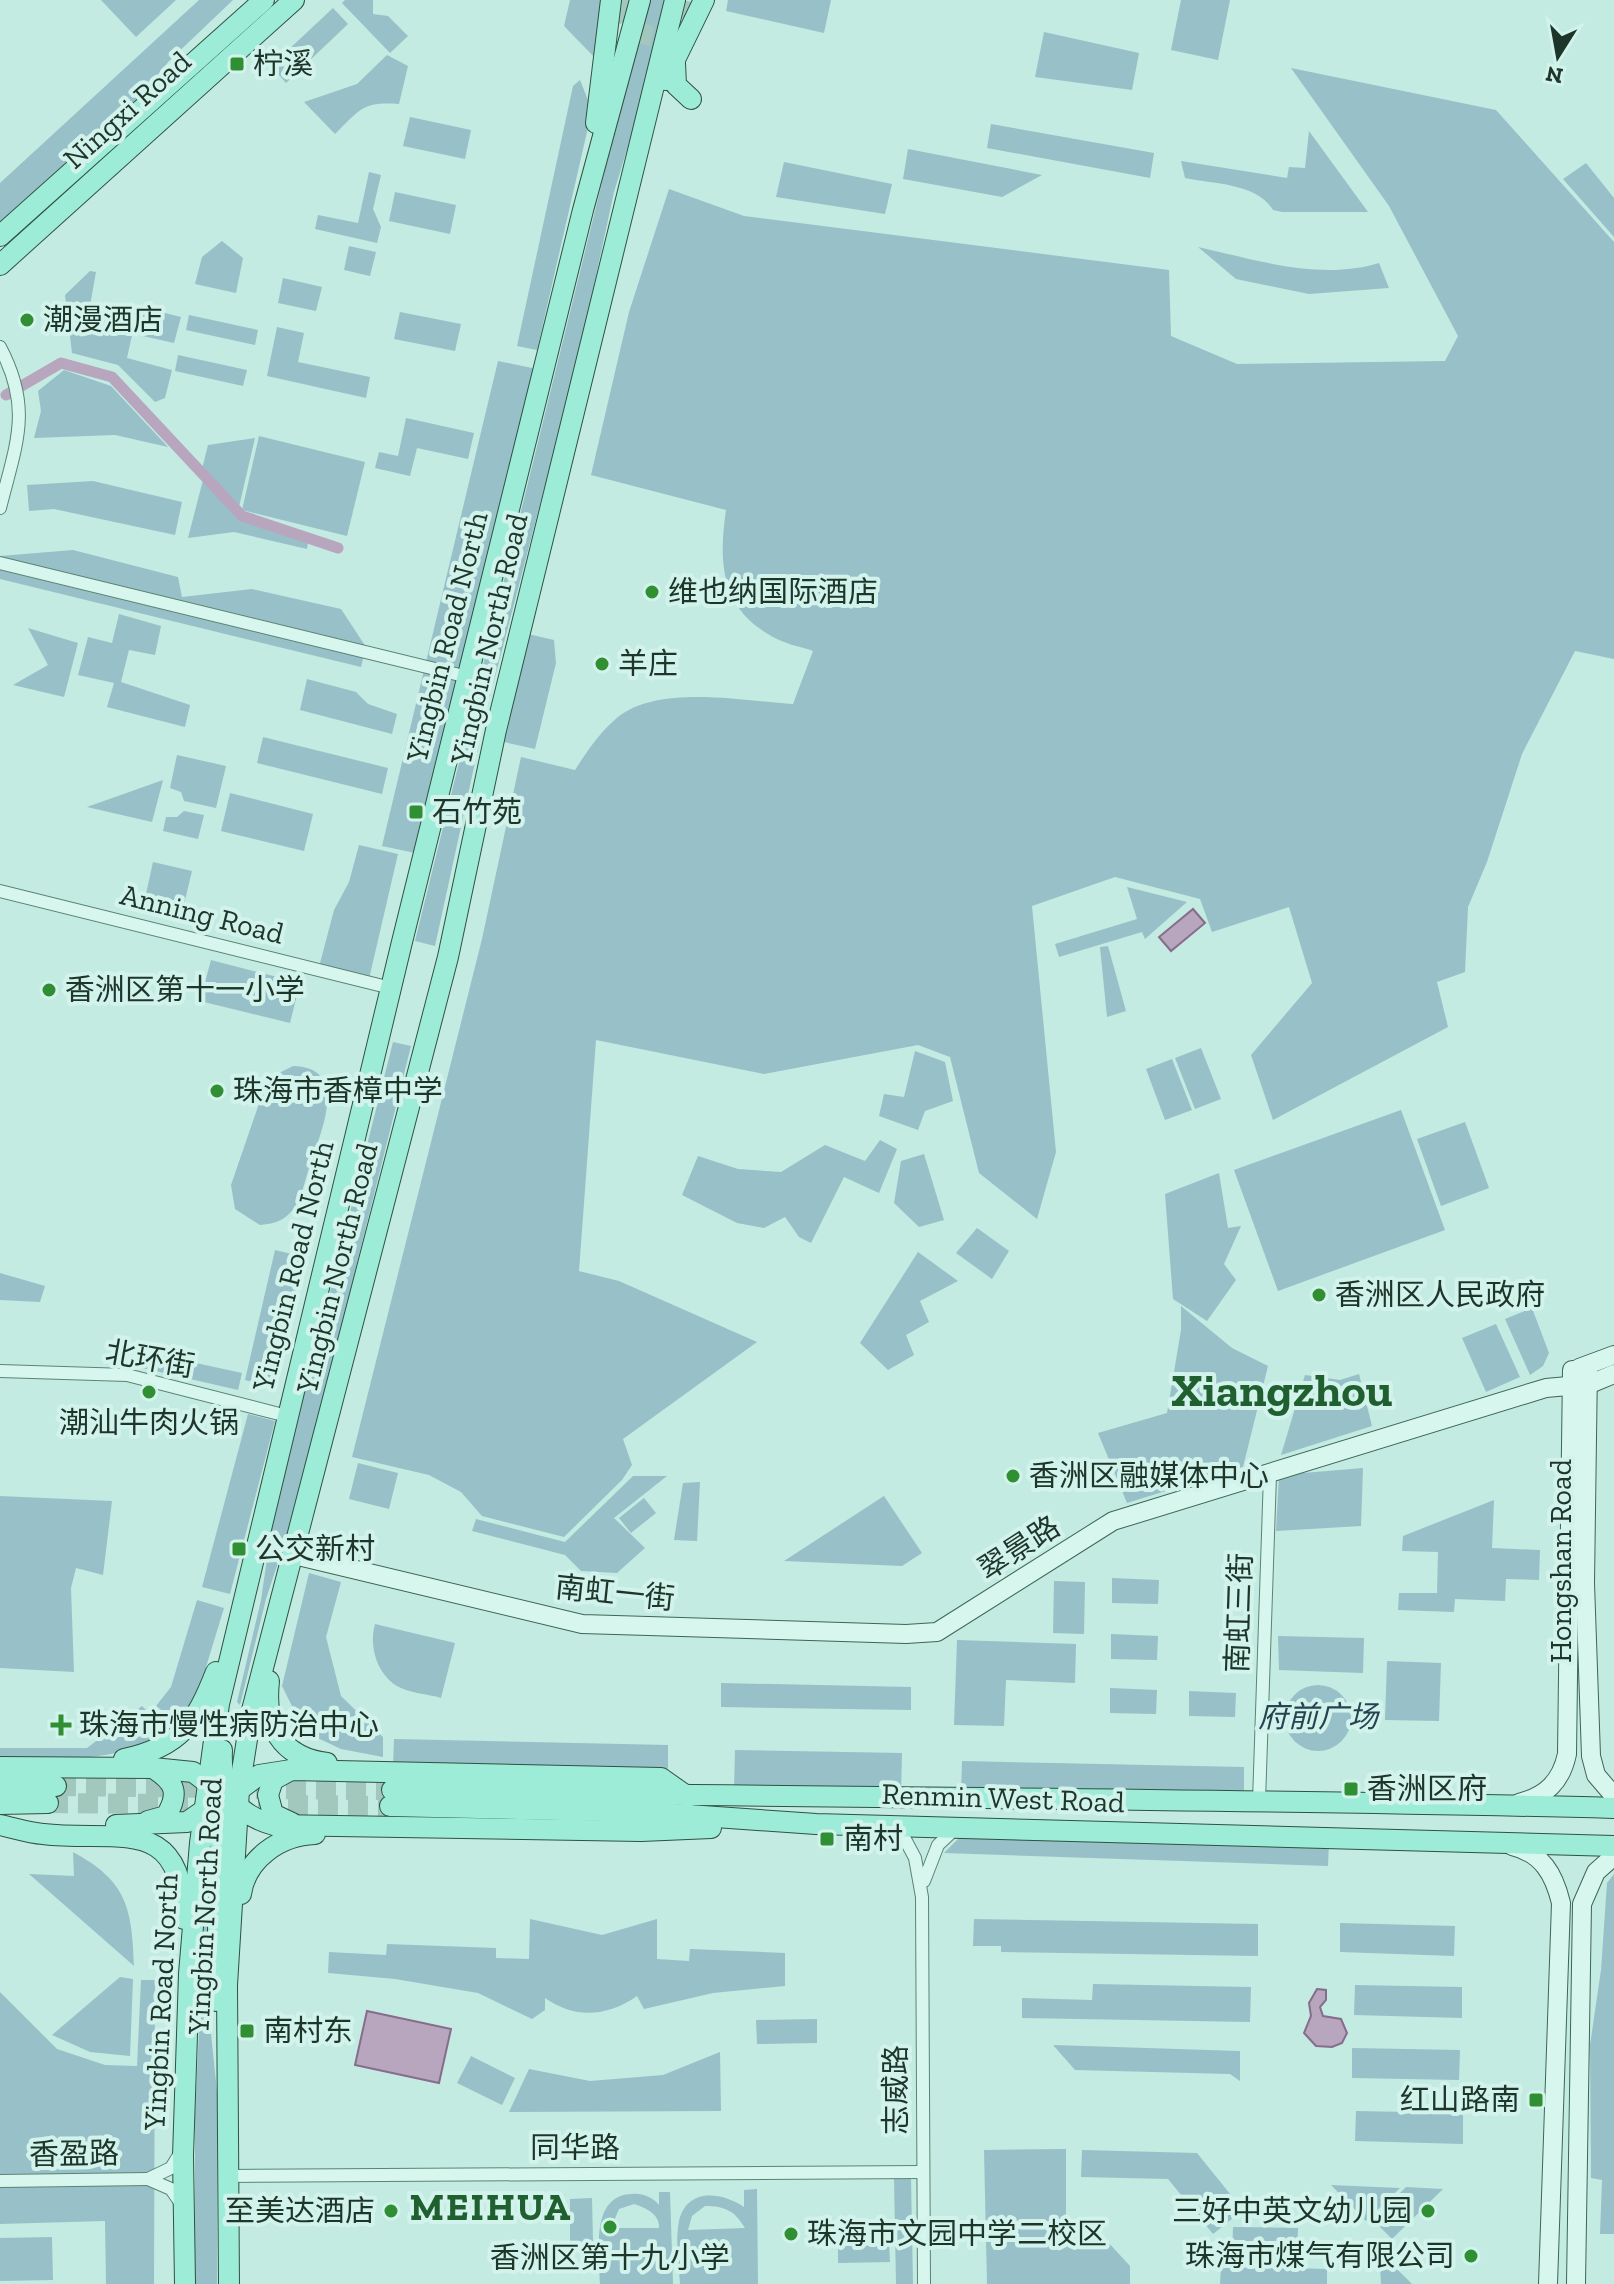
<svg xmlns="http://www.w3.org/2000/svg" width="1614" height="2284" font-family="'Zilla Slab','Noto Sans SC',serif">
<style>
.green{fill:#98c0c8;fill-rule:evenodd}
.water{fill:#b8a5be;stroke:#856d8b;stroke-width:2}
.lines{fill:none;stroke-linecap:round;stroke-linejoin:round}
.canal{stroke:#b8a5be;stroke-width:11}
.primary-tunnel{stroke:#a2c7bc;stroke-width:20;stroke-dasharray:20 10;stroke-linecap:butt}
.minor-casing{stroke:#5b8473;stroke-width:14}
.secondary-casing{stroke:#3e6654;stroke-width:20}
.primary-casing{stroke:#2f5241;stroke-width:22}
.minor{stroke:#d6f6ee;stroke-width:12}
.secondary{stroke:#d6f6ee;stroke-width:18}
.primary{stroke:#9decd7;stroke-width:20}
.poi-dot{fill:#2f8f32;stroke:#d2f3eb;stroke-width:3}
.labels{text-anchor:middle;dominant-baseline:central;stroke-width:8;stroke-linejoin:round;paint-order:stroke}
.poi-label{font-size:30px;fill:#1e352a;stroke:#d2f3eb;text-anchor:start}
.street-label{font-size:30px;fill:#1e352a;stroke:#d2f3eb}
.park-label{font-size:30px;font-style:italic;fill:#264450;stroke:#d2f3eb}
.district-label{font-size:38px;font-weight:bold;letter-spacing:2px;fill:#205f30;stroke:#d2f3eb}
.town-label{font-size:46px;font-weight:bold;fill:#205f30;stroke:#d2f3eb}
</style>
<rect width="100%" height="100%" fill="#c3ebe1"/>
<g class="green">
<polygon points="101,0 176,0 136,37"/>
<polygon points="199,0 233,0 169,61 125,115 0,224 0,183"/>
<polygon points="345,0 373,0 373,14 388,16 408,36 390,53 342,3"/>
<polygon points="570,0 606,0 600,63 564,26"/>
<polygon points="647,0 667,0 651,70 614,192 580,350 486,712 435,946 415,941"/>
<polygon points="728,0 831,0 824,33 726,11"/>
<polygon points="1181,0 1230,0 1218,60 1171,50"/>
<polygon points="333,8 348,24 286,83 271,66"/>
<polygon points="1044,32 1139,53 1132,90 1035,77"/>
<path d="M387,55l21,11 -9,38c-36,-3 -39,5 -64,30l-31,-32 53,-18z"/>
<path d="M1291,68l205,42 118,132v417l-39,-8 -53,103 -35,108 -19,45 -3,65 -28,10 11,45 -175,93 -22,-65 61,-72 -23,-76 -77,25 -12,-33 -85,-22 -83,29 24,246 -19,67 -58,-46 -29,-116 -32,-12 -154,29 -168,-34 -17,231 40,10 138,61 -134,97 9,26 -10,15 -58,57 -82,-21 -21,-24 -32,-17 -77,-18 130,-518 39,-182 54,13c12,-19 25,-38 43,-53 41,-33 126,-16 175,-13l20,-53c-11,-4 -24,-6 -36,-12 -56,-28 -59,-74 -51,-129l-135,-35 38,-163 40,-123 75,27 425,54 2,66 66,28 208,-3 13,-25 -69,-130z"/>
<polygon points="580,80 592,110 537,350 517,346 573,86"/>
<polygon points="410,117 471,130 465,159 403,146"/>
<polygon points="991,124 1154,153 1150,178 987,148"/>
<path d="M1309,131l59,81h-86l-9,-2c-16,-27 -60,-26 -88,-32l-4,-17 106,17 2,-11 16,1z"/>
<polygon points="908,149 1042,175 1002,197 903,179"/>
<polygon points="784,162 892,184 885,214 776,197"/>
<polygon points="1586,163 1614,198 1614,237 1563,179"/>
<polygon points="369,172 381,175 373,209 381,227 377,243 315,229 318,215 358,223"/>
<polygon points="395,192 456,205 450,234 389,221"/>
<polygon points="222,241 243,258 236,293 195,284 202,257"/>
<polygon points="349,246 376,252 370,276 344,270"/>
<path d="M1198,247c59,13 122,34 181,16l10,25 -80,6 -73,-15z"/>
<polygon points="90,271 96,272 88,317 134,326 127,358 172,370 165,398 155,402 118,365 72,353 65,295"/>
<polygon points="283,278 322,287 316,311 278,303"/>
<polygon points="141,307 181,317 174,343 134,334"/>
<polygon points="400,312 461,324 455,351 394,339"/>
<polygon points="189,315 258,330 255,345 186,330"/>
<polygon points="277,327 304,333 298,362 370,377 366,398 267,376"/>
<polygon points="178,355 247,370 243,386 175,371"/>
<polygon points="498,361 537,369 415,853 382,846"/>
<polygon points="64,370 111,386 168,447 115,435 34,438 41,411 38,391"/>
<polygon points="406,418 474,433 468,459 417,448 410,476 375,468 379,452 398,456"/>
<polygon points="259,436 365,462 347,536 242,510"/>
<polygon points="255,438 239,507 202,469 208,445"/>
<polygon points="203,480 238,519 308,543 307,549 234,532 188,538"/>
<polygon points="93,481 182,502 175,535 54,509 29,511 27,485"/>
<polygon points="73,550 178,577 182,597 252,589 341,609 366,647 361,667 0,579 0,556"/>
<polygon points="119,614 161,626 155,655 129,650 121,682 190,705 185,727 107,707 114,683 78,675 88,637 112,643"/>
<polygon points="28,628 78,643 64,697 13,685 48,665"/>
<polygon points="528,634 554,640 556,663 535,749 504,742"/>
<polygon points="307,679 356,692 368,704 397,714 392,734 300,710"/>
<polygon points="263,737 388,768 382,794 257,763"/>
<polygon points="177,755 226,766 216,808 184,801 181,792 170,788"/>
<polygon points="163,780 152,822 87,807"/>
<polygon points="230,793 313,814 304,851 221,831"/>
<polygon points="184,811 204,815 198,839 163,831 166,817 177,817"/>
<polygon points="359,845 398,854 369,979 319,967 334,910 349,882"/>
<polygon points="153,862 192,871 180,921 142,912"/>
<polygon points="1127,887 1187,902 1145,939 1142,932 1059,957 1055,944 1137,919"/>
<polygon points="1108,946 1126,1011 1107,1017 1100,947"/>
<polygon points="211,960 300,983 290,1023 200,1001"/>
<polygon points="393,1042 411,1046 296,1508 266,1599 240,1705 237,1702 261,1600 273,1518"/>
<polygon points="1201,1048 1221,1099 1195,1109 1175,1058"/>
<polygon points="915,1051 945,1062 953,1101 925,1111 918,1130 879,1116 884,1094 904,1097"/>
<polygon points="1172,1059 1192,1110 1165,1120 1146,1069"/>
<path d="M293,1066c57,1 28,66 18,96 -6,16 -9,40 -22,52 -8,8 -18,10 -29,11l-25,-16 -4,-24 32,-93 10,-16z"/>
<polygon points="1401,1110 1445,1230 1278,1291 1234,1170"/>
<polygon points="1465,1122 1489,1188 1441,1206 1417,1139"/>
<polygon points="880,1140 897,1149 879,1193 844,1177 811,1243 799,1237 785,1217 764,1228 737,1223 682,1195 698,1156 738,1169 781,1172 825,1145 865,1161"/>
<polygon points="924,1154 944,1220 919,1227 894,1203 901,1161"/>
<polygon points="1219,1173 1228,1228 1241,1226 1224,1264 1236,1280 1207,1321 1173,1299 1165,1194"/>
<polygon points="977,1228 1009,1251 992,1279 956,1253"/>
<polygon points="275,1250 304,1257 274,1387 245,1380"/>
<polygon points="918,1252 958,1281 920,1301 929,1322 906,1335 914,1355 888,1370 860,1343"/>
<polygon points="0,1273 45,1286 40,1302 0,1300"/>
<polygon points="1181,1306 1232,1348 1268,1366 1243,1467 1127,1503 1098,1433 1167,1413 1181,1330"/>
<polygon points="1532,1308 1549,1353 1543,1366 1530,1375 1505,1319"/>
<polygon points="1496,1324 1520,1377 1486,1392 1462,1338"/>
<polygon points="141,1351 242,1373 238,1390 138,1367"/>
<polygon points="1359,1374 1372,1426 1281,1455 1305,1375 1340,1380"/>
<polygon points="248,1414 275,1421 230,1594 202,1587"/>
<polygon points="358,1463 398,1473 389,1509 349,1499"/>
<polygon points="1363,1468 1361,1526 1276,1531 1279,1475"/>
<polygon points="633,1476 667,1476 614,1518 645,1548 617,1573 581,1571 565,1555 472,1531 476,1519 565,1542"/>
<polygon points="700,1482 697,1541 674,1540 683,1483"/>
<polygon points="0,1496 112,1501 103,1575 76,1568 71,1588 74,1672 0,1668"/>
<polygon points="884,1496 922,1553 902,1566 784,1561"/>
<polygon points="644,1498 656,1513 631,1533 619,1518"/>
<polygon points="1494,1500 1492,1548 1540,1550 1539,1580 1506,1579 1505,1601 1455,1599 1454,1612 1398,1610 1399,1593 1437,1593 1438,1552 1402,1551 1403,1536"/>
<polygon points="309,1573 341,1582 326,1637 341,1696 383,1737 383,1757 341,1749 305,1732 282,1686"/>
<polygon points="1112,1578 1159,1580 1158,1604 1112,1603"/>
<polygon points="1054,1581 1085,1582 1084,1634 1053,1633"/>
<polygon points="197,1600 224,1608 196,1700 178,1723 156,1706 171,1687"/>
<path d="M375,1624l80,19 -14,55c-13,-4 -33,-5 -44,-12 -21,-13 -28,-41 -22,-62z"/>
<polygon points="1111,1634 1158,1636 1157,1660 1111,1659"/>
<polygon points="1278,1636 1364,1638 1363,1673 1279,1670"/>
<polygon points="957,1640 1076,1644 1075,1683 1006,1680 1004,1726 954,1725"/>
<polygon points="1387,1661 1441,1663 1439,1721 1385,1720"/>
<polygon points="721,1683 911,1687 911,1710 721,1707"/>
<circle cx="1318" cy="1718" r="33"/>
<polygon points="1110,1688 1157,1690 1156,1714 1110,1713"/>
<polygon points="1189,1691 1236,1693 1235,1717 1189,1716"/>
<path d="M142,1706l29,29c-56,26 -110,25 -171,26v-13h87z"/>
<polygon points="394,1739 668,1745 668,1773 393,1767"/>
<polygon points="735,1750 902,1753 901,1794 734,1790"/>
<polygon points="962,1761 1244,1767 1244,1799 961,1793"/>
<polygon points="966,1831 1329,1841 1328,1866 944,1853"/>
<path d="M73,1852c54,29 59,56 61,114l-105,-92 45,2z"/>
<polygon points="1614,1874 1614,2234 1600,2234 1602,2180 1591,2178 1590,2045 1601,1970 1607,1883"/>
<polygon points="206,1880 211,1881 207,1994 217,2092 217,2284 195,2284 195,2116"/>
<path d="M530,1919l72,16 55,-16v40l32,2 1,-12 95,4v33l-72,7 -69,16 -7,-13c-30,21 -62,23 -92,2v12l-13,9 -54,-26 -83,-14 -67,-6 1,-21 57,3 1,-11 109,4v10l33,1z"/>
<polygon points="974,1919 1258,1924 1258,1956 1001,1952 1001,1946 973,1946"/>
<polygon points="1340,1923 1455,1926 1454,1956 1340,1952"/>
<polygon points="120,1977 133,1979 130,2056 90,2052 52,2035"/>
<polygon points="141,1980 155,1980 154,2284 106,2284 105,2221 0,2224 0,1992 57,2049 105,2065 137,2066"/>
<polygon points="1093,1984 1251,1987 1250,2022 1022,2018 1022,1998 1092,2000"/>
<polygon points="1355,1985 1462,1987 1462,2018 1354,2015"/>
<polygon points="817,2019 817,2043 757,2044 756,2020"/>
<polygon points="1053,2045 1240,2051 1240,2081 1230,2074 1075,2070"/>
<polygon points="1352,2048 1460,2050 1459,2080 1352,2078"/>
<polygon points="720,2052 721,2111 509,2112 529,2069 590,2081 663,2075"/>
<polygon points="471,2056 515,2078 502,2105 457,2083"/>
<polygon points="1356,2111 1463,2113 1463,2144 1355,2141"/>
<polygon points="1066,2149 1066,2241 1107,2241 1130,2266 1130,2284 987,2284 984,2150"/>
<polygon points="1082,2150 1197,2153 1243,2210 1213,2234 1168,2179 1081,2177"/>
<polygon points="911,2178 913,2284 896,2284 894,2179"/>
<polygon points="1331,2185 1400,2188 1366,2221"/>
<polygon points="1406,2187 1443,2189 1392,2239 1373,2220"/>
<path d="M757,2189l1,95h-78c-1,-19 -5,-44 -1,-63 8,-34 43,-29 65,-14v-17zM705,2206c20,0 30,5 40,22l-57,2 4,-14z"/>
<path d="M659,2192h11l3,92h-73c0,-29 -11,-89 32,-90 11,-1 20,3 27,11zM634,2204c12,4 26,10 25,24h-48l8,-19z"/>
<polygon points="592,2198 593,2241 570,2242 570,2199"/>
<polygon points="1233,2227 1298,2228 1297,2260 1232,2258"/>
<polygon points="52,2237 53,2280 0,2281 0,2238"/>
<polygon points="889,2242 890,2262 838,2263 838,2243"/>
<polygon points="1380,2265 1393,2265 1412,2284 1381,2284"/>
<polygon points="1221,2266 1327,2269 1327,2284 1220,2284"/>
</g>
<g class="water">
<polygon points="1193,909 1205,923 1171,951 1159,937"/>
<polygon points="1317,1989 1326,1990 1326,2000 1320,2007 1323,2016 1341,2019 1347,2033 1342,2043 1332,2047 1316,2046 1304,2033 1311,2016 1309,2003"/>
<polygon points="367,2011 451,2029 439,2083 355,2065"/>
</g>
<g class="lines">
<polyline class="canal" points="6,395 61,363 112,377 242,516 338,548"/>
<g class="primary-tunnel">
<path d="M624,0c-1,30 30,47 55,30l11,-15 3,-15"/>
<polyline points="56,1786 224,1788"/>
<polyline points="256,1789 392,1790"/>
<polyline points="48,1803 390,1806"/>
</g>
<g class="minor-casing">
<g id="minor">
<path d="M0,347c33,62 16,97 0,161"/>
<polyline points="0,563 468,677"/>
<polyline points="0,891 391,988"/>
<polyline points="0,1371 127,1375 287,1416"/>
<polyline points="1259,1801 1270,1475"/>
<polyline points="898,1826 915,1858 922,1897 924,2284"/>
<polyline points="924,1881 938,1845 957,1827"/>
<polyline points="181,2152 171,2168 148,2179 171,2189 182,2205"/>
<polyline points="228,2176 922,2172"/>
<polyline points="0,2181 148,2179"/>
</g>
</g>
<g class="secondary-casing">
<g id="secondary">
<polyline points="1588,1366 1585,1583 1591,1756 1596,1775 1614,1796"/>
<polyline points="1579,1368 1614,1355"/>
<polyline points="294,1555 582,1624 906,1634 937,1632 1113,1521 1546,1388 1590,1384 1614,1374"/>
<path d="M1519,1803c27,-7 42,-21 48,-49l5,-384"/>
<path d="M1512,1846c30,7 42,28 49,57l-13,381"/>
<polyline points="1576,2284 1582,1904 1596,1872 1614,1856"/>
</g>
</g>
<g class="primary-casing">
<g id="primary">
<polyline points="675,63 676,85 691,99"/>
<polyline points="665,80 704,0"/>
<polyline points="596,123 611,0"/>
<polyline points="0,236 264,0"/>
<polyline points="0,265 294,0"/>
<path d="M269,1681c-5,44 11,76 58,82"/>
<path d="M222,1750c-2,41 12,64 52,75l367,6 70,-3"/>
<path d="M124,1759c56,-12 72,-36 92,-87"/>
<polyline points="0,1767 153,1768 193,1772 209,1784 221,1822 216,2001"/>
<polyline points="291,1770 273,1780 268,1795 273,1814 292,1823"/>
<polyline points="0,1786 56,1786"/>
<path d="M392,1790c407,9 815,7 1222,18"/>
<polyline points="0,1804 48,1803"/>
<polyline points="390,1806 645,1812 816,1824 1614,1846"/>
<path d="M148,1821l18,-5c14,-23 9,-34 -13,-48"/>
<path d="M0,1825c14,3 29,8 43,9 73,9 139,-22 141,85"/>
<polyline points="116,1825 187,1822 210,1806"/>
<polyline points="204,1838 239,1790 259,1775 291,1770 661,1778 688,1797"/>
<path d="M241,1894c5,-35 39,-59 74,-60"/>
<polyline points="185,2284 183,2156 189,1974 200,1843 219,1704 401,946 583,210 640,0"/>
<polyline points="229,2284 227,1985 239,1790 251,1714 448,957 496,730 675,0"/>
</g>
</g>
<use href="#minor" class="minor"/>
<use href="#secondary" class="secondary"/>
<use href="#primary" class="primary"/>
</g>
<g class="poi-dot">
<rect x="229" y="56" width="16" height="16" rx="4"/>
<circle cx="27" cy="320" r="8"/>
<circle cx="652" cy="592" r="8"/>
<circle cx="602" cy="664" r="8"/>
<rect x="408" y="804" width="16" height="16" rx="4"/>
<circle cx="49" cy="990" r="8"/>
<circle cx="217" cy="1091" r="8"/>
<circle cx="1319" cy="1295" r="8"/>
<circle cx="149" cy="1392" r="8"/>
<circle cx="1013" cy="1476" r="8"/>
<rect x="231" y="1541" width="16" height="16" rx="4"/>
<path d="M57 1713h8v8h8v8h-8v8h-8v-8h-8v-8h8z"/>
<rect x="1343" y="1781" width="16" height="16" rx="4"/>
<rect x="819" y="1831" width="16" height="16" rx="4"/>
<rect x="239" y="2023" width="16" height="16" rx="4"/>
<rect x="1528" y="2092" width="16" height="16" rx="4"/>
<circle cx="391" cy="2211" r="8"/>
<circle cx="1428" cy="2211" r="8"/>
<circle cx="610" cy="2227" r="8"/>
<circle cx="791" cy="2234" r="8"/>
<circle cx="1471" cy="2256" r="8"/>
</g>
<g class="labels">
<g class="poi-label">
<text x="253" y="64">柠溪</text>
<text x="43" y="320">潮漫酒店</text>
<text x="668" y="592">维也纳国际酒店</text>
<text x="618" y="664">羊庄</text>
<text x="432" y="812">石竹苑</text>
<text x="65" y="990">香洲区第十一小学</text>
<text x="233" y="1091">珠海市香樟中学</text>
<text x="1335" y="1295">香洲区人民政府</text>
<text x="149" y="1423" text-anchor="middle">潮汕牛肉火锅</text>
<text x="1029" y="1476">香洲区融媒体中心</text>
<text x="255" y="1549">公交新村</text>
<text x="79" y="1725">珠海市慢性病防治中心</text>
<text x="1367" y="1789">香洲区府</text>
<text x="843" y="1839">南村</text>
<text x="263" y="2031">南村东</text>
<text x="1520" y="2100" text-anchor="end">红山路南</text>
<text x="375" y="2211" text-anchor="end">至美达酒店</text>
<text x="1412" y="2211" text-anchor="end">三好中英文幼儿园</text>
<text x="807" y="2234">珠海市文园中学二校区</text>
<text x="1455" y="2256" text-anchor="end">珠海市煤气有限公司</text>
<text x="610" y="2258" text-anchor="middle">香洲区第十九小学</text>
</g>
<g class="street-label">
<text transform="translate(127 110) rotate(-42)">Ningxi Road</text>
<text transform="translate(447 637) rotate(-76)">Yingbin Road North</text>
<text transform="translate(489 639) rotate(-77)">Yingbin North Road</text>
<text transform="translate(202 914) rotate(14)">Anning Road</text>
<text transform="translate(293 1266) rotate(-76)">Yingbin Road North</text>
<text transform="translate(337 1268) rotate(-76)">Yingbin North Road</text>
<text transform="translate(150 1359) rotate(10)">北环街</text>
<text transform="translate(1019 1548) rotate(-33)">翠景路</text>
<text transform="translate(1561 1561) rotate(-90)">Hongshan Road</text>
<text transform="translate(615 1593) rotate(6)">南虹一街</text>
<text transform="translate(1239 1613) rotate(-88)">南虹三街</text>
<text transform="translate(1003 1798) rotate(2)">Renmin West Road</text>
<text transform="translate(205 1906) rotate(-87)">Yingbin North Road</text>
<text transform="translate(161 2002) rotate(-87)">Yingbin Road North</text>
<text transform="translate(896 2090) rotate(-90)">志威路</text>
<text x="575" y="2148">同华路</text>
<text transform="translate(74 2154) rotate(-1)">香盈路</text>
</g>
<g class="park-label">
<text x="1318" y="1717">府前广场</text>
</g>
<g class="district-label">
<text x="491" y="2207">MEIHUA</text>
</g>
<g class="town-label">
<text x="1282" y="1390">Xiangzhou</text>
</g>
</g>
<g transform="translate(1558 56) rotate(191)" stroke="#d2f3eb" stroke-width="6" paint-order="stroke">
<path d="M0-6L14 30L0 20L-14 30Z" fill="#1e352a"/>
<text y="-12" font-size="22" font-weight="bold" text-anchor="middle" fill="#1e352a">N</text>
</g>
</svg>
